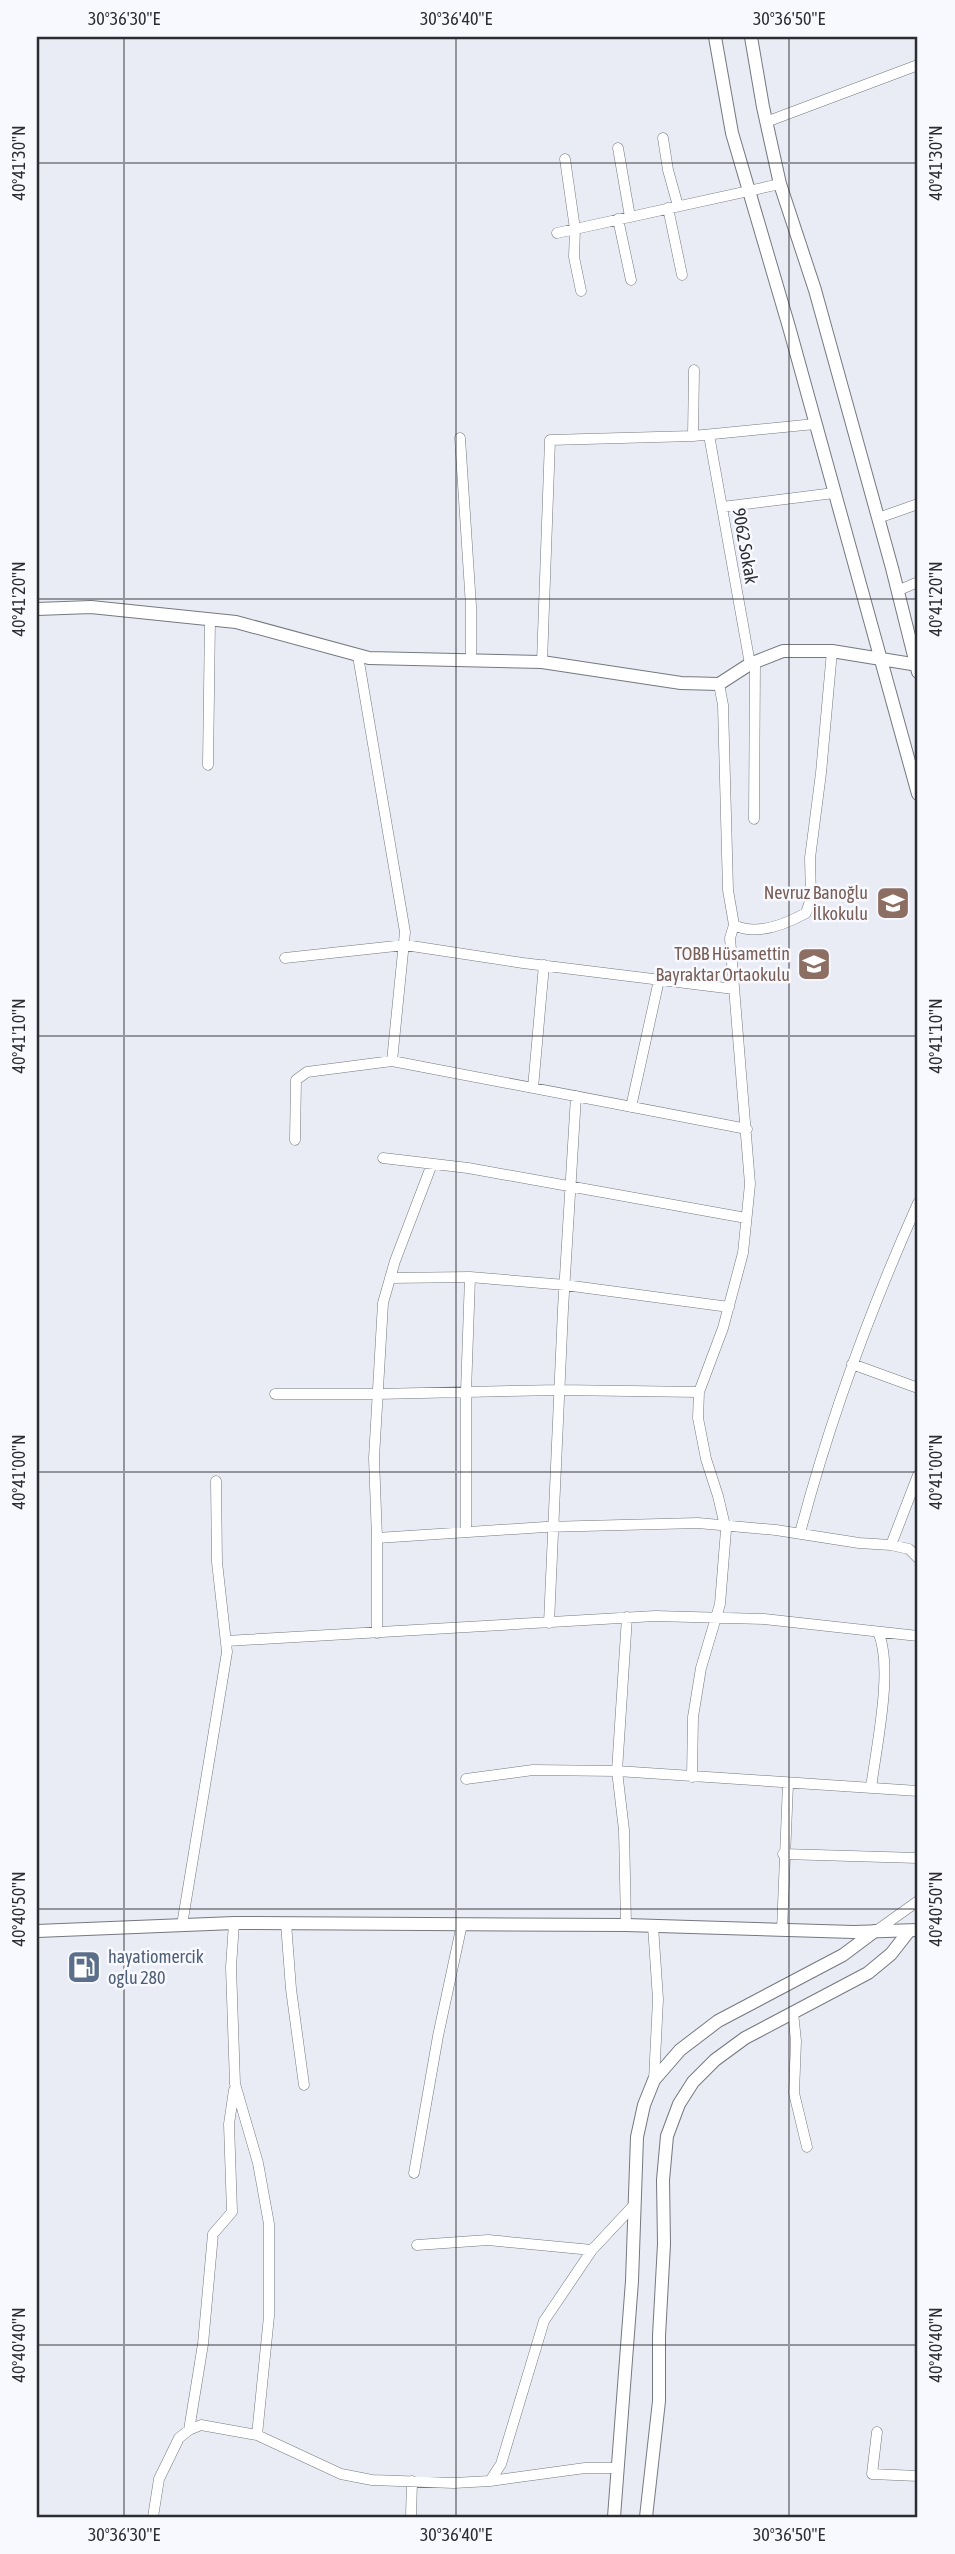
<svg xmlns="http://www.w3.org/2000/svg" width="955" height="2554" viewBox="0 0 955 2554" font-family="'Asap Condensed',sans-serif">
<rect width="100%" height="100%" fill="#e9ecf5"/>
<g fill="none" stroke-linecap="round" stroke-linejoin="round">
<g stroke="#757880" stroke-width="11">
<path id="minor" d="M766,122L918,65
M663,138L668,170L678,206
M618,148L630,217
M565,159L575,229L574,257L581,291
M668,208L682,275
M618,219L631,280
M557,233L780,184
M709,435L750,664
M693,436L694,370
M460,438L471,606V661
M722,507L834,493
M878,518L918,504
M897,591L918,582
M358,656L405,932L392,1061
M542,662L550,440L693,436L815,424
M719,684L723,705L728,890L734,925C756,936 786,924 806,913L811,898L810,858L821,773L832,651
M208,765L210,620
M754,819L755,662
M285,958L405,945L523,963L734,989
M533,1088L544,965
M631,1107L659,980
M295,1140L296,1080L307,1072L392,1061L747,1129
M383,1158L468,1168L746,1218
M390,1278L470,1277L565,1285L729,1307
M852,1364L918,1388
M275,1394H377L559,1390L699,1392
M466,1532V1392L470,1277
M800,1533C830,1419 870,1310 918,1203
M377,1538L545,1527L698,1523L776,1530L859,1543L891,1545L909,1549L918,1558
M891,1545L918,1475
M549,1623L563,1309L576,1096
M377,1633V1538L374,1458L383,1303L395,1261L432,1164
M226,1641L655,1616L764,1619L918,1636
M692,1777L693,1717L701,1668L720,1604L726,1530L718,1496L706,1459L698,1418L699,1392L723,1328L743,1253L750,1184L730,938L734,925
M466,1779L533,1770L617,1771L918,1791
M871,1788C876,1748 894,1667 878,1632
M783,1854L918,1858
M234,1923L231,1967L235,2084L258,2163L269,2224V2316L257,2435
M286,1923L291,1989L304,2085
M182,1925L227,1652L217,1562L216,1481
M626,1925L624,1830L617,1771L627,1617
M653,1926L658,1999L654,2080
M782,1930L788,1784
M876,1931L918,1901
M793,2012L796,2041L794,2093L807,2147
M414,2173L438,2036L462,1924
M417,2245L488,2240L592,2250
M189,2430L203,2344L213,2234L232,2212L229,2124L234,2090
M877,2432L872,2474L918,2476
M490,2481L501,2464L544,2321L592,2250L634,2205
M153,2517L159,2479L179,2438L189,2430L201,2425L257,2435L341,2474L372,2480L454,2483L490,2481L585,2468H618
M411,2517L412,2481"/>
</g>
<g stroke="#757880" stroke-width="14">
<path id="tertiary" d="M715,37L732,133L789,327L918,794
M37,609L91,607L236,622L369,658L542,662L681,683L719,684L750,664L783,651H832L918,665
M614,2517L632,2281L637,2137L644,2105L654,2080L680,2050L718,2021L843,1955L875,1931
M646,2517L659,2401V2336L664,2244L663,2180L667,2136L679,2104L693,2082L715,2060L745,2038L868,1973L891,1954L909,1931"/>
</g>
<g stroke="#757880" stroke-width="14">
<path id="secondary" d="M751,37L763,107L780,184L815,290L892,568L918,672
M37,1931L234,1923L626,1925L854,1932L918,1930"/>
</g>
<use href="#minor" stroke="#fff" stroke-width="10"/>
<use href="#tertiary" stroke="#fff" stroke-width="12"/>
<use href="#secondary" stroke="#fff" stroke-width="12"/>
</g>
<path fill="none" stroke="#2c2d31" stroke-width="2" stroke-opacity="0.45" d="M124,37V2517M456,37V2517M789,37V2517M37,163H918M37,599H918M37,1036H918M37,1472H918M37,1909H918M37,2345H918"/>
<defs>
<g id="school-square" transform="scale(1.75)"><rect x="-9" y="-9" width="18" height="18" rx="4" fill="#8d6e63" stroke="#f8f9ff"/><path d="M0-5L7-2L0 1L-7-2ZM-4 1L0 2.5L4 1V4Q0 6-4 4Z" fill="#fff"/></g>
<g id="fuel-square" transform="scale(1.75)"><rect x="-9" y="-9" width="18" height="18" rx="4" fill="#5c6f8a" stroke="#f8f9ff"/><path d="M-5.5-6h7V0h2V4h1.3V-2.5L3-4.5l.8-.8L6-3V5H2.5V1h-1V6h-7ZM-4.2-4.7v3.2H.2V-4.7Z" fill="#fff"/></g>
</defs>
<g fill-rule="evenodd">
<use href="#school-square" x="893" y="903"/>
<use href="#school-square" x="814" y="964"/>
<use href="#fuel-square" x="84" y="1967"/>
</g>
<g text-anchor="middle" stroke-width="5" stroke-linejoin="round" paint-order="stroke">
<g font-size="18" fill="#2c2d31" stroke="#f8f9ff">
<text transform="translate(745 546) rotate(80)" y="6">9062 Sokak</text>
</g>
<g font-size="18" fill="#785e54" stroke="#f8f9ff" text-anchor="end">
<text x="868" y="899">Nevruz Banoğlu<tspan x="868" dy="21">İlkokulu</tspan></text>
<text x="790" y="960">TOBB Hüsamettin<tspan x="790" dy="21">Bayraktar Ortaokulu</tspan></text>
</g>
<g font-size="18" fill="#4e5e75" stroke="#f8f9ff" text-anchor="start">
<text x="108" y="1963">hayatiomercik<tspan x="108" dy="21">oglu 280</tspan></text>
</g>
</g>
<rect width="955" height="2554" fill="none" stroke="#f8f9ff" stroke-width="77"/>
<rect x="38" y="38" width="878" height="2478" fill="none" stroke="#2c2d31" stroke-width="2.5"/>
<g font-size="18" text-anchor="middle" fill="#2c2d31">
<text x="124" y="25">30°36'30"E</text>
<text x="456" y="25">30°36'40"E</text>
<text x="789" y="25">30°36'50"E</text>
<text transform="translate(19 163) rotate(-90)" y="6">40°41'30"N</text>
<text transform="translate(936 163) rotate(-90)" y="6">40°41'30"N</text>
<text transform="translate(19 599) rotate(-90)" y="6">40°41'20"N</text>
<text transform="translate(936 599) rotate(-90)" y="6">40°41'20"N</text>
<text transform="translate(19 1036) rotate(-90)" y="6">40°41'10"N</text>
<text transform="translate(936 1036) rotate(-90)" y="6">40°41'10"N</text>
<text transform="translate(19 1472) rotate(-90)" y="6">40°41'00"N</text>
<text transform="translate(936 1472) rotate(-90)" y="6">40°41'00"N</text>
<text transform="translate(19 1909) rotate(-90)" y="6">40°40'50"N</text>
<text transform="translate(936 1909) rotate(-90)" y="6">40°40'50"N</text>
<text transform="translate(19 2345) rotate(-90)" y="6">40°40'40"N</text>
<text transform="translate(936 2345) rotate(-90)" y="6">40°40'40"N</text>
<text x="124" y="2541">30°36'30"E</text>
<text x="456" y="2541">30°36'40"E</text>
<text x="789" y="2541">30°36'50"E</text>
</g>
</svg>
